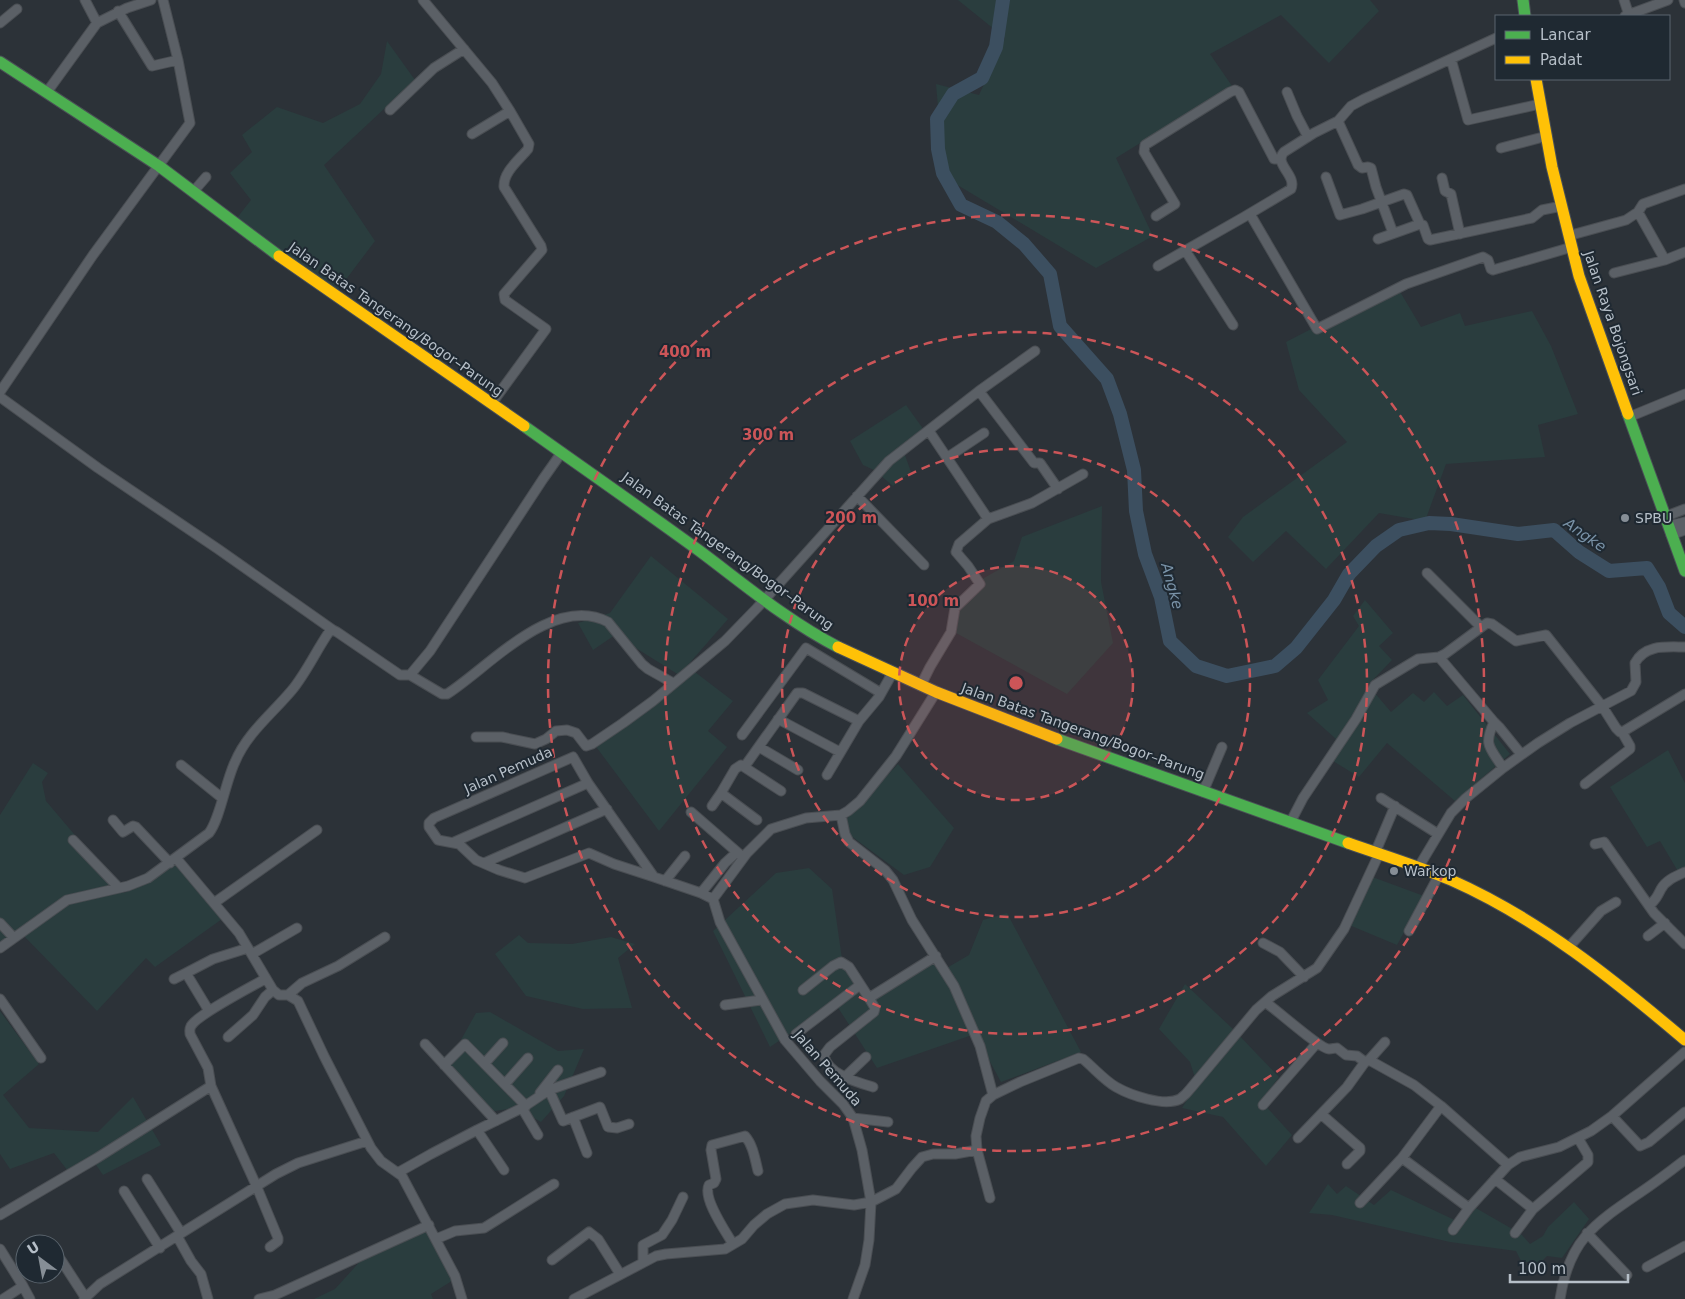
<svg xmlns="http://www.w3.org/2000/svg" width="1685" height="1299" viewBox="0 0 1685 1299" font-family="'DejaVu Sans',sans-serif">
<rect width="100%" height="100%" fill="#2c3238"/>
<path fill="#2a3d3e" d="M958,0H1370L1379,11L1329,63L1281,15L1210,54L1232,86L1116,158L1153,236L1096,268L944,177L936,84L979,95L1005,38Z
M387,41L415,80L324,165L375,241L332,298L233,223L251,200L230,173L252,152L242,135L277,107L323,123L360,104L381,74Z
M1396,285L1421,327L1460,313L1465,326L1532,311L1551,346L1578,414L1538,425L1545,457L1446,464L1425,521L1379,513L1326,569L1286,531L1253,562L1228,537L1243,517L1347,442L1299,390L1286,342Z
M906,405L924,430L902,447L911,472L893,486L874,470L863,465L850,441Z
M1102,506L1101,582L1113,643L1067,694L956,633L962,597L984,578L1014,561L1022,537Z
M651,556L728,619L687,666L733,701L708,731L727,747L659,831L594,744L679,675L615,635L593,650L578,623L610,613Z
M1365,600L1393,633L1379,646L1392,660L1368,685L1391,712L1413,693L1424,702L1434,692L1447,706L1463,695L1510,754L1455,801L1387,743L1359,777L1325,756L1336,739L1307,713L1328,700L1318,680L1359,626L1353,616Z
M1668,750L1685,783V870L1679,873L1660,841L1647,847L1610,787Z
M33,763L48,773L42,782L46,801L124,893L175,864L222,919L155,967L146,958L97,1011L23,935L0,950V815Z
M898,764L954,828L930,867L904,875L839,827Z
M809,868L832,889L843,966L869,996L937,954L945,969L969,955L983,920L1007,913L1081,1052L1001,1082L975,1034L877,1068L835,1003L770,1047L713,931L776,873Z
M1367,875L1424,896L1397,945L1342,922Z
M519,935L528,943L572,944L611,937L635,944L618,958L632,1008L583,1009L526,996L495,954Z
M1185,984L1233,1029L1279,1077L1261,1101L1292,1135L1266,1166L1223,1117L1182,1108L1197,1084L1190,1062L1159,1029Z
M0,1011L39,1064L3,1095L29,1128L98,1132L133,1097L161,1145L103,1175L92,1159L68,1171L54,1153L10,1169L0,1154Z
M490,1012L558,1051L584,1049L564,1096L541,1122L516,1108L488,1112L448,1063L476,1013Z
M1328,1184L1337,1194L1346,1186L1374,1205L1391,1190L1463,1224L1474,1207L1521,1234L1530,1244L1543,1236L1548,1227L1574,1202L1589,1219L1562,1258L1547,1256L1539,1264L1521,1261L1516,1251L1450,1242L1332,1215L1309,1213Z
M426,1222L455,1279L431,1294L433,1299H314L335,1289L374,1246Z"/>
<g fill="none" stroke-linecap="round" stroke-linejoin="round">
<path stroke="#3c4f60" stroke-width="14" d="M1003,0L996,47L982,78L953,94L937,119L938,149L943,173L961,205L997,222L1024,244L1050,274L1060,326L1107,379L1120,414L1134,470L1136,511L1145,554L1161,597L1170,641L1196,666L1227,676L1275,666L1296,648L1334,600L1349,574L1376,546L1399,530L1429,523L1451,524L1518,534L1554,530L1579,552L1609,571L1647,568L1659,587L1669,613L1685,627"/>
<g stroke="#4a4e53" stroke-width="11">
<path id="street" d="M85,0L97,23
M423,0L492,83L510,111L529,144L528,149C519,160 503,172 504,187L541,246L542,250L504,294L505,300L546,329L492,403
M1624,0L1629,15
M1684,0L1685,3
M118,11L152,66L178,60
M1625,16L1668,0
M0,23L17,9
M1451,59L1468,120L1540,104
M47,92L97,23L127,8L151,0
M1287,92L1297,116L1308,137
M390,110L434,68L464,49
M1338,121L1358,165L1362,168L1368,167L1371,168L1376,187L1393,233
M472,134L510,111
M1501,148L1547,136
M1326,177L1340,215L1362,209L1404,194L1407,195L1420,224
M1442,178L1445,191L1451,194L1460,234
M193,192L206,177
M1638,212L1665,260
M1250,214L1317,329L1406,284L1483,257L1488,260L1491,269L1493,270L1572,247
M1156,216L1175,204L1144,152L1145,145L1230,92L1235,90L1239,92L1274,159H1280
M1575,234L1626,220L1638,212L1643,204L1685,189
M1378,239L1420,224L1423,225L1428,239L1430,240L1532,218L1542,210L1562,206
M1185,250L1233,325
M1158,266L1244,217L1291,189C1297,175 1273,164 1284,152L1314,133L1338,121L1351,106L1364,99L1496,38
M1614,273L1665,260L1685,252
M979,391L1034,463H1040L1058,489
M0,392L93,255L190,123L178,60L163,0
M0,397L98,468L218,549L333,630
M1629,417L1685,394
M929,431L988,519
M948,457L984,433
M857,496L924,565
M1672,514L1685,509
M1668,526L1685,522
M1671,535L1685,530
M1427,573L1481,627
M1439,657L1494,722L1500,728L1521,754
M410,675L442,694H447C488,668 553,593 608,622L642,664L648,669L673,683
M921,685L930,667L951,632L955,608L980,584L968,566L956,552L959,544L988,519L1032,503L1083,474
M778,719L840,752
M1494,722C1483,746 1490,747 1503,768
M742,735L806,648L881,693
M476,737H502L535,744L546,739L556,731L567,730L576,733L586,746L592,744L623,723L653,701L725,641L757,608L889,461L979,391L1035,351
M759,747L798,770
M181,765L222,798
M745,766L797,693H803L859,721
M827,775L859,721L879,697L893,672
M1585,784L1630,749V746L1622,732
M1203,792L1222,747
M1381,798L1438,834
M712,806L721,793
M691,812L737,852
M841,815L845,834L849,842L885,870L893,880L912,920L954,986L980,1046L993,1095
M113,820L123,832L133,826L136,827L170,863
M757,820L721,793L735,769L741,765L781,791
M1290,823L1303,798L1356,719L1375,685L1418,659L1439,657L1445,654L1487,623L1492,624L1516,641L1546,635L1602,706L1616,728L1620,732L1624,731L1685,694
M73,840L119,888
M454,842L588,783
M1595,844L1604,842L1654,913L1685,944
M1375,853L1395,806
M176,858L239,933L273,990L279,995H288L298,1001L324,1056L371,1148L381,1161L402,1176L455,1276L462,1299
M484,863L607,809
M1418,868L1451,813L1466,798L1503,768L1538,743L1570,723L1631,691L1636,682L1635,663C1645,644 1667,647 1685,647
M654,877L614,864L589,853L525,878L499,870L476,860L459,844L438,840L429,827V823L434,818L573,757L588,783L654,877L701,893L713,899
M665,881L685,856
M701,893L725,863L737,852L743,857
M214,903L317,830
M1649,906C1656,899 1657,897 1661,889C1666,880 1676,876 1685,872
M0,923L14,938
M1409,931L1439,875
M1648,936L1665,923
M1263,943L1280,952L1304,977
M0,948L67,900L128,886L148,878L209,833C220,819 226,780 235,762C247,733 272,714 292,690C306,673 316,651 329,632L333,630L337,632L400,675H410L430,651L543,479L562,452
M1568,948L1601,911L1616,902
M252,954L297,928
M174,979L186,973
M803,990L833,966L841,962L849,967L869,998L936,956
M288,995L302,983L338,966L385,937
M869,998L875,1008L874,1012L830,1047L824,1055C827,1074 856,1082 873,1087
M0,999L41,1058
M1265,1002C1276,1009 1320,1049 1329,1049C1332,1049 1335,1048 1337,1048L1346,1055L1357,1056L1365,1062
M725,1005L761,1000
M209,1011L186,973L213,959L248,948
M796,1034L860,985
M228,1037L253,1015L265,997L273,990
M425,1044L496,1121
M1369,1060L1414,1085L1441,1106L1508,1165
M485,1063L503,1043
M444,1065L465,1044L526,1106
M845,1077L866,1057
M505,1084L528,1058
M211,1086L256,1185L278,1238V1241L270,1247
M549,1090L563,1121L600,1107L608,1127L617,1128L629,1124
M540,1093L558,1070
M1263,1105L1317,1043
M522,1108L538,1135
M1321,1114L1360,1148V1151L1347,1164
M1612,1116L1640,1146L1649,1142L1685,1112
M573,1117L587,1153
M853,1118L888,1122
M477,1130L522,1108L549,1090L601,1072
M1298,1138L1347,1087L1365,1062L1369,1060L1385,1042
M1402,1158L1469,1208
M399,1172L431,1154L477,1130L504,1170
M147,1179L181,1233
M1495,1179L1533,1209
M124,1191L160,1248
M990,1198L977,1150L976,1136L980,1118L986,1101L993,1095L1020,1082L1079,1058L1083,1059C1094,1068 1104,1080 1116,1087C1130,1095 1164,1107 1180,1099C1184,1096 1188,1092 1191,1088L1256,1010L1272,996L1317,968L1344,929L1379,854
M1360,1203L1402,1158L1441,1106
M0,1215L97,1158L211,1086L208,1068L190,1034C190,1030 189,1030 191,1026C197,1015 251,987 265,979
M1453,1230L1469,1208L1508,1165L1520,1157L1559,1147L1591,1131L1612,1116L1685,1052
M1515,1233L1533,1209L1588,1162V1155L1578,1138
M1587,1233L1627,1275
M177,1236L191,1261L201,1274L208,1299
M436,1239L455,1231L484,1228L554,1184
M733,1244C726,1232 702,1198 709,1185L714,1183L716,1179L711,1150L712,1145L745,1136C753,1145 755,1159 758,1171
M0,1249L23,1286L3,1299
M61,1260L85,1297
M552,1260L589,1232L598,1239L620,1274
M643,1262V1245L662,1235L672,1220L683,1197
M1647,1267L1685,1246
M23,1286L30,1299
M84,1299L100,1284L276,1174L298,1163L367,1141
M259,1299L275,1295L429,1225
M574,1299L656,1256L666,1254L725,1249L742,1239L754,1225L767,1214L785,1204L813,1200L854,1205L871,1202L896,1189L912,1168L922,1157L933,1154H955L977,1150
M853,1299L865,1265L869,1240L871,1202L862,1150L853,1118L843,1104L820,1081L785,1040L720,922L713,899L747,853L771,829L806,818L841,815L848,811L860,801L896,756L936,692
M1560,1299C1569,1240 1594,1224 1641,1192C1656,1182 1670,1171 1685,1160"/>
</g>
<g stroke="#494f55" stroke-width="13">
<path id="fast" d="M1523,0L1525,16
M0,62L159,166L279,256
M1628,414L1685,571
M524,426C583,468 642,509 701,552C745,585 789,622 838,647
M1057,739L1348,843"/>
</g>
<g stroke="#494f55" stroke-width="13">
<path id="slow" d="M1536,79L1552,167L1579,276L1628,414
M279,256L524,426
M838,647L936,692L1057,739
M1348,843C1382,855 1418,866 1451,880C1539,919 1613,979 1685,1040"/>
</g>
<use href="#street" stroke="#5b6066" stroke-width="9"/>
<use href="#fast" stroke="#4caf50" stroke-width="11"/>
<use href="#slow" stroke="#ffc107" stroke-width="11"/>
</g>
<circle cx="1016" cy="683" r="117" fill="#cc5558" fill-opacity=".12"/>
<g fill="none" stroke="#cc5558" stroke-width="2.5" stroke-dasharray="9 6">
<circle cx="1016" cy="683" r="117"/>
<circle cx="1016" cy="683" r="234"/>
<circle cx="1016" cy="683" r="351"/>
<circle cx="1016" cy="683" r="468"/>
</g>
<g fill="#868e96" stroke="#1f2932" stroke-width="2">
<circle cx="1625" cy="518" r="5"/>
<circle cx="1394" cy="871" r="5"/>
</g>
<g text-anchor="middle" stroke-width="4" stroke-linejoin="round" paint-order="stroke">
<g font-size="14" fill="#b6bfc8" stroke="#1f2932">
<text transform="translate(396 319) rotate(35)" y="5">Jalan Batas Tangerang/Bogor–Parung</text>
<text transform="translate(1613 323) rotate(71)" y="5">Jalan Raya Bojongsari</text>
<text transform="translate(728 551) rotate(36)" y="5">Jalan Batas Tangerang/Bogor–Parung</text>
<text transform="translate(1083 731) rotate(20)" y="5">Jalan Batas Tangerang/Bogor–Parung</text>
<text transform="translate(508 770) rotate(-24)" y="5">Jalan Pemuda</text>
<text transform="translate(828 1068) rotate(49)" y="5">Jalan Pemuda</text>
</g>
<g font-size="14" fill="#b6bfc8" stroke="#1f2932" text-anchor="start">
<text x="1635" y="523">SPBU</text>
<text x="1404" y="876">Warkop</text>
</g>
<g font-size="15" font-style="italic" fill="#7a93a8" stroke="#1f2932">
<text transform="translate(1585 535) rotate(35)" y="5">Angke</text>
<text transform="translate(1172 586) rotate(75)" y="5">Angke</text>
</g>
</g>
<circle cx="1016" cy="683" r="8" fill="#cc5558" stroke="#1f2932" stroke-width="2.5"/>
<g font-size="15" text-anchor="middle" font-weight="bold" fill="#cc5558" stroke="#1f2932" stroke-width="4" stroke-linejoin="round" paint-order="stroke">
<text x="685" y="357">400 m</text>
<text x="768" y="440">300 m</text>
<text x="851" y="523">200 m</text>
<text x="933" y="606">100 m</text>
</g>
<rect x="1495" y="15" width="175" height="65" fill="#1f2932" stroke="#5b656e"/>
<rect x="1505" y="31" width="25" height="8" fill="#4caf50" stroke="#5b656e"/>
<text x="1540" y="40" font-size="15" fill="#b6bfc8">Lancar</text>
<rect x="1505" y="56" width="25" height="8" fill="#ffc107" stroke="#5b656e"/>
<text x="1540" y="65" font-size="15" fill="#b6bfc8">Padat</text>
<g transform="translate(40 1259) rotate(328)"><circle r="24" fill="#1f2932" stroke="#5b656e"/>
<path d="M0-4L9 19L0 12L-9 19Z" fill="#868e96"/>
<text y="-8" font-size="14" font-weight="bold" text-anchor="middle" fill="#b6bfc8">U</text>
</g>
<path d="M1510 1274v8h118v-8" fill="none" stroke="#b6bfc8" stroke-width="2.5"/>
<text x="1518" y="1274" font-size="15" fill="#b6bfc8" stroke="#1f2932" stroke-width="4" paint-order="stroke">100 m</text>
</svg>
